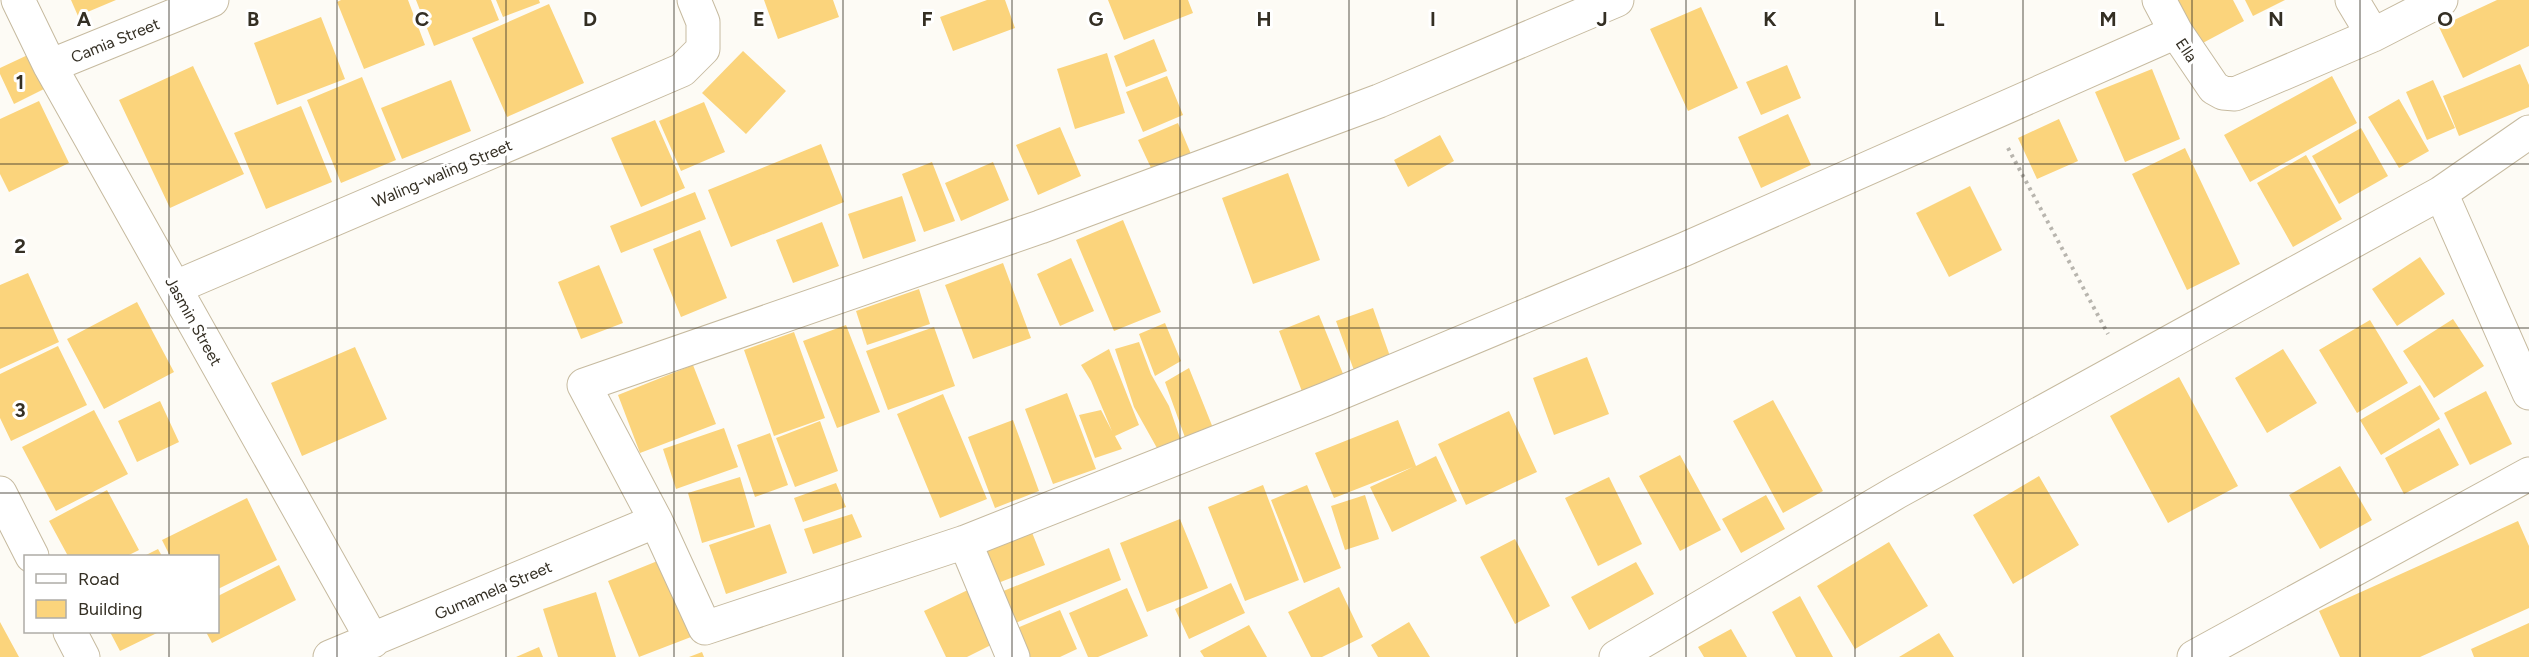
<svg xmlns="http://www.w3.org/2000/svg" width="2529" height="657" viewBox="0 0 2529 657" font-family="Figtree,sans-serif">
<rect width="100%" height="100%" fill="#fdfbf5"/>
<path fill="#fbd47c" d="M71,0H116L78,16Z
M341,0H408L425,45L364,69L337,2Z
M416,0H491L499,20L434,46Z
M496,0H539L540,3L503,17Z
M764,0H833L839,17L778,39Z
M987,0H1005L1015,28L953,51L940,17Z
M1108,0H1188L1193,13L1124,40Z
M2175,0H2233L2244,21L2199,45Z
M2245,0H2285L2253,16Z
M2497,0H2529V46L2463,78L2439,27Z
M549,4L584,83L507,117L472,38Z
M1701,7L1738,88L1688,111L1650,29Z
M321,17L345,79L277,105L254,43Z
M1154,39L1167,71L1126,87L1114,56Z
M743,51L786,91L746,134L702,93Z
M32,53L48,87L14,104L0,74V68Z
M1107,53L1125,113L1075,129L1057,69Z
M2520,64L2529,85V107L2459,136L2443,96Z
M1787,65L1801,98L1761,115L1746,82Z
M193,66L244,174L170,208L119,100Z
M2152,69L2180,139L2125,162L2095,92Z
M1167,76L1183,115L1143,132L1126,92Z
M2332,76L2357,123L2250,182L2224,135Z
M362,77L396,160L341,183L307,100Z
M451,80L471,131L402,159L381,108Z
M2433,80L2455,128L2427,140L2406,92Z
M2399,99L2429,151L2399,168L2368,117Z
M39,101L69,163L9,192L0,174V119Z
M704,102L725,152L681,171L659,121Z
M301,106L332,182L266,209L234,133Z
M1788,114L1811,165L1761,188L1738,137Z
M2059,119L2078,161L2037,179L2018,138Z
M655,120L685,188L641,207L611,138Z
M1178,123L1191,154L1152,170L1138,140Z
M1060,127L1081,176L1038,195L1016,145Z
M2361,128L2388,176L2339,204L2312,156Z
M1440,135L1454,161L1408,187L1394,160Z
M821,144L844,202L731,247L708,190Z
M2185,148L2240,264L2187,290L2132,174Z
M2306,155L2342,219L2293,247L2257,183Z
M932,162L955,221L924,232L902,174Z
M993,162L1009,200L961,221L945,183Z
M1288,173L1320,260L1253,284L1222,198Z
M1970,186L2002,250L1949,277L1916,213Z
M695,192L706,219L621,253L610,226Z
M902,196L916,241L863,259L848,214Z
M1123,220L1161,312L1114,331L1076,240Z
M822,222L839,266L793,283L776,240Z
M700,230L727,298L681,317L653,249Z
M2420,257L2445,294L2397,326L2372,289Z
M1071,258L1094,311L1060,326L1037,274Z
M1003,263L1031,338L973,359L945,285Z
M599,265L623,323L581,339L558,282Z
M28,273L59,342L0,369V285Z
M919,289L930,324L867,345L856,311Z
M137,302L174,372L104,409L67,339Z
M1373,308L1392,362L1356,376L1336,321Z
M1319,315L1348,386L1306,402L1279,331Z
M2453,319L2484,366L2434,398L2403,351Z
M2370,320L2408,383L2357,413L2319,350Z
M1165,323L1181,361L1155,376L1139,334Z
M846,325L880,412L837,428L803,341Z
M934,327L955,386L888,410L866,351Z
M794,332L825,418L774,436L744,350Z
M1139,342L1151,374L1169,406L1182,444L1162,457L1134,407L1115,349Z
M58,346L87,405L11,441L0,418V374Z
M355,347L387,419L302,456L271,383Z
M1109,349L1139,425L1115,436L1122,449L1095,458L1079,415L1101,410L1112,431L1091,381L1081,365Z
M2283,349L2317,403L2267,433L2235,378Z
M1587,357L1609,414L1554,435L1533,378Z
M693,365L716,424L640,453L618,395Z
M1189,368L1215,433L1187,443L1165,382Z
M2179,377L2238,486L2168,523L2110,416Z
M2420,385L2440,419L2381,455L2360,420Z
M2486,391L2512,444L2470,465L2444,413Z
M1067,393L1096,469L1053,484L1025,409Z
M943,394L987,499L940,518L897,414Z
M1773,400L1823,491L1783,513L1733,421Z
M160,401L179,442L137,462L118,421Z
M94,410L128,474L56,511L22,447Z
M1509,411L1537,472L1466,505L1438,444Z
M1013,420L1039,491L995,508L968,437Z
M1398,420L1416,466L1436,456L1457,501L1392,532L1370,487L1413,467L1334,498L1315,453Z
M820,421L838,471L795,487L776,438Z
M724,428L738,467L676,489L663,449Z
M2439,428L2459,465L2404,494L2385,458Z
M770,433L788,485L755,497L737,445Z
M1680,455L1721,530L1680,551L1639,476Z
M2340,466L2372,520L2320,549L2289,495Z
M2039,476L2079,545L2013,584L1973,515Z
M740,477L755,527L702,543L688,493Z
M1609,477L1642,544L1598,566L1565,498Z
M836,483L846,507L803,522L794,498Z
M1263,485L1299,580L1245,601L1208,507Z
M1307,485L1341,568L1304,583L1271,500Z
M107,490L139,550L127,556H68L49,521Z
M1365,495L1379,539L1345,550L1331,506Z
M1766,495L1785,529L1741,553L1722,519Z
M247,498L277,560L218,589V556H170L162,540Z
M852,514L862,537L813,554L804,529Z
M1180,519L1208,588L1147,612L1120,543Z
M2518,521L2529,546V608L2420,657H2340L2319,611Z
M770,524L787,573L726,594L709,545Z
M1031,530L1045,565L998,583L985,547Z
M1515,539L1550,606L1515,624L1480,557Z
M1889,542L1928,606L1855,649L1817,586Z
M1109,548L1121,580L1013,624L1001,592Z
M158,549L162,556H144Z
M660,560L691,637L639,657L608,581Z
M1636,562L1654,594L1589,630L1571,597Z
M279,565L296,600L212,643L206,632H218V596Z
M1231,583L1245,613L1189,639L1175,609Z
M1339,587L1363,637L1322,657H1311L1288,612Z
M972,588L997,642L967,657H946L924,611Z
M1127,588L1148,636L1098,657H1088L1069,613Z
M596,592L616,657H558L543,609Z
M1800,596L1833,657H1796L1772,612Z
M1060,610L1077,649L1060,657H1028L1017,628Z
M0,622L19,657H0Z
M1409,622L1430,657H1378L1371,645Z
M2529,623V657H2474L2471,649Z
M1249,625L1267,657H1204L1200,651Z
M1731,629L1747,657H1704L1698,647Z
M110,632H159L120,651Z
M1939,633L1954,657H1899Z
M539,647L543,657H516Z
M702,652L704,657H689Z"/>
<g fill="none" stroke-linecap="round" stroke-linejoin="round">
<g stroke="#c6ba9f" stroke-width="35">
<path id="street" d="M18,0L50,66L373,641
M1617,0L1379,101L1040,227L584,385L656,521L705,628L965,542L1326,399L1685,249L2176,32
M2159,0L2176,32L2214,88L2223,93L2235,94L2373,35L2441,0
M2352,0L2373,35
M50,66L212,0
M2441,193L2529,393
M176,287L682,70L703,49V22L694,0
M0,493L32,556
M965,542L1013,657
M70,632L83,657
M330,657L656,521
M1616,657L1897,492L2441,193L2529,132
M2194,657L2529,474"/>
</g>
<path stroke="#b8b5ae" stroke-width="4" stroke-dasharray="3 4.5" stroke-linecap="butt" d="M2008,148L2108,334"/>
<use href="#street" stroke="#fff" stroke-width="33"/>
</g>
<path fill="none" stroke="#342f24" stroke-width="1.5" stroke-opacity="0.55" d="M169,0V556M337,0V657M506,0V657M674,0V657M843,0V657M1012,0V657M1180,0V657M1349,0V657M1517,0V657M1686,0V657M1855,0V657M2023,0V657M2192,0V657M2360,0V657M0,164H2529M0,328H2529M0,493H2529M169,632V657"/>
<g text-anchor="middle" stroke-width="6" stroke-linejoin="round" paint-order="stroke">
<g font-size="16" fill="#342f24" stroke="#fff">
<text transform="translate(115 40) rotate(-22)" y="6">Camia Street</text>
<text transform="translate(2187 50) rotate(56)" y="6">Ella</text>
<text transform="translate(442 173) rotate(-23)" y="6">Waling-waling Street</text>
<text transform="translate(194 321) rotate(61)" y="6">Jasmin Street</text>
<text transform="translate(493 590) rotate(-23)" y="6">Gumamela Street</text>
</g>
</g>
<g font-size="20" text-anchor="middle" font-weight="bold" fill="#342f24" stroke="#fff" stroke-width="6" stroke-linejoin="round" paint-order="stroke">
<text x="84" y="26">A</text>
<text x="253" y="26">B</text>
<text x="422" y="26">C</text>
<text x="590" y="26">D</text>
<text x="759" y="26">E</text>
<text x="927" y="26">F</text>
<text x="1096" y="26">G</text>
<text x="1264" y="26">H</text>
<text x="1433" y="26">I</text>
<text x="1602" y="26">J</text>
<text x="1770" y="26">K</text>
<text x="1939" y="26">L</text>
<text x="2108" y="26">M</text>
<text x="2276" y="26">N</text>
<text x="2445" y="26">O</text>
<text x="20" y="89">1</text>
<text x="20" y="253">2</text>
<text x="20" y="417">3</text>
</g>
<rect x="24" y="555" width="195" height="78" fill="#ffffff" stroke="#aeaca7" stroke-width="1.5"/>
<rect x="36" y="574" width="30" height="9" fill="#ffffff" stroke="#aeaca7" stroke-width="1.5"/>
<text x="78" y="585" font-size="18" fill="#342f24">Road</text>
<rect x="36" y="600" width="30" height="18" fill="#fbd47c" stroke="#aeaca7" stroke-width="1.5"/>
<text x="78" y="615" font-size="18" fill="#342f24">Building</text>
</svg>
